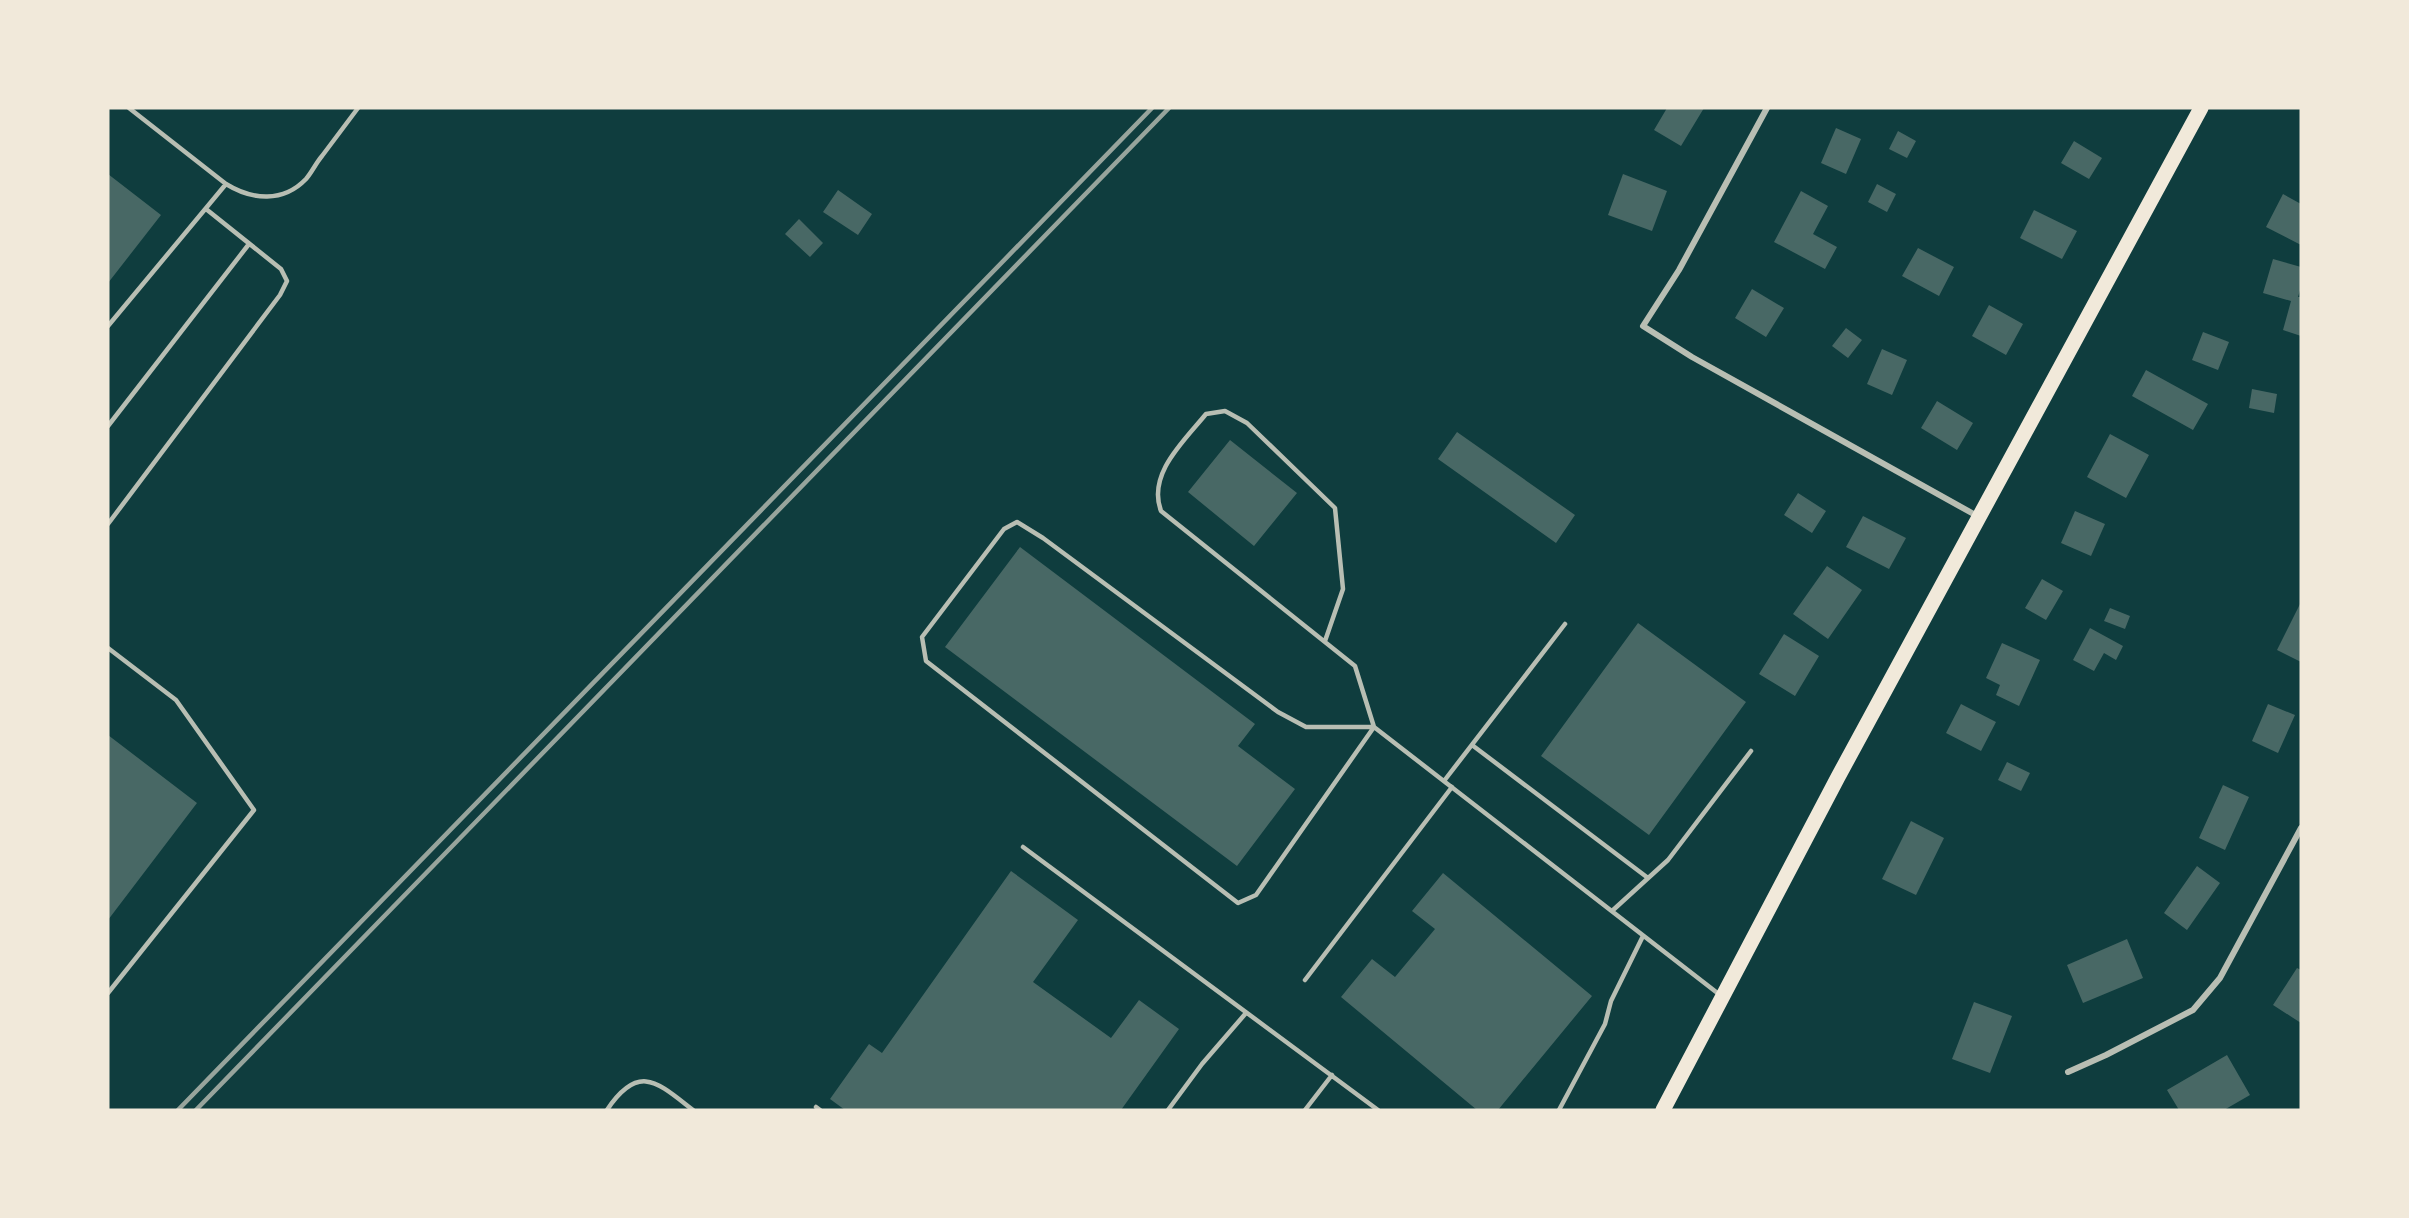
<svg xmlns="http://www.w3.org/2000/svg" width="2409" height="1218" viewBox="0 0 2409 1218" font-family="Jost,sans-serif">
<rect width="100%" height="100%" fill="#0f3d3e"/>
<path fill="#486865" d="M1667,108H1704L1681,146L1654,130Z
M1836,128L1861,139L1846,174L1821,163Z
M1898,131L1916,141L1907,158L1889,149Z
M2074,141L2102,158L2089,179L2061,163Z
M108,174L161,215L108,283Z
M1623,174L1667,191L1652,231L1608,215Z
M1877,184L1896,194L1887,212L1868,202Z
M838,190L872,214L858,235L823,212Z
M1801,191L1828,206L1813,234L1837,247L1825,269L1774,242Z
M2283,194L2301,204V245L2266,227Z
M2034,210L2077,231L2062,259L2020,238Z
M799,219L823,243L810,257L785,234Z
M1918,248L1954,267L1939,296L1902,276Z
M2273,259L2301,267V287L2298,297H2301V336L2283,330L2291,301L2263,293Z
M1752,289L1784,308L1766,337L1735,318Z
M1989,305L2023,324L2006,355L1972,336Z
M1846,328L1862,340L1848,358L1832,346Z
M2203,332L2229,342L2218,370L2192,360Z
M1882,349L1907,360L1892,395L1867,384Z
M2146,370L2208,404L2193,430L2132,396Z
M2252,389L2277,394L2274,413L2249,408Z
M1937,401L1973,423L1957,450L1921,428Z
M1457,432L1575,515L1556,543L1438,459Z
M2110,434L2149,455L2126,498L2087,477Z
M1230,440L1297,493L1254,546L1188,492Z
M1798,493L1826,511L1812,533L1784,515Z
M2075,511L2105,524L2091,556L2061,543Z
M1863,516L1906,538L1889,569L1846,547Z
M1020,547L1255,724L1238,746L1295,789L1237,866L945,647Z
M1827,566L1862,590L1828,639L1793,614Z
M2042,579L2063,591L2046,620L2025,608Z
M2301,602V662L2277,650Z
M2110,608L2130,616L2125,629L2104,621Z
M1638,623L1746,702L1649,835L1541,756Z
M2090,628L2123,646L2116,660L2104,653L2094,671L2073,660Z
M1784,634L1819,656L1795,696L1759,674Z
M2002,643L2040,660L2019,706L1996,695L2000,685L1986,678Z
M1961,704L1996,722L1981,751L1946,733Z
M2268,704L2295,715L2278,753L2252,741Z
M108,735L197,803L108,920Z
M2007,762L2030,773L2021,791L1998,780Z
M2223,785L2249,797L2225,850L2199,838Z
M1911,821L1944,838L1916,895L1882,879Z
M2197,866L2220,883L2187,930L2164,913Z
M1011,871L1078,920L1033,982L1111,1038L1139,1000L1179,1029L1121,1110H845L830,1099L869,1044L882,1053Z
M1443,873L1592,996L1498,1110H1477L1341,997L1372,959L1395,977L1435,929L1412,911Z
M2127,939L2143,978L2083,1003L2067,965Z
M2297,968L2301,970V1023L2273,1005Z
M1974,1002L2012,1016L1990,1073L1952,1059Z
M2227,1055L2250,1095L2224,1110H2179L2167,1090Z"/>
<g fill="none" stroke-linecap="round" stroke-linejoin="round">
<path stroke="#b8beb3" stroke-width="4.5" d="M129,108L226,184C252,200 283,203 306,179C312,172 316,163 322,156C334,140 346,124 358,108
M108,326L226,184
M108,426L249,244
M1017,522L1043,538L1278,712L1306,727H1374L1256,895L1238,903L926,661L922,637L1004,529Z
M108,524L280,295L287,281L281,269L206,209
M1325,641L1343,589L1335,508L1247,423L1225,411L1206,414C1184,441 1147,474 1161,511L1355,666L1374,727
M108,648L176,700L254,810L108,993
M1374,727L1720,995
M1472,745L1648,878
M1444,781L1565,624
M1023,847L1378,1110
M1612,911L1668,860L1751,751
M1305,980L1452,787
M816,1107L820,1110
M607,1110C639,1062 658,1083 693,1110
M1168,1110L1202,1064L1246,1013
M1305,1110L1332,1075
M1559,1110L1605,1024L1611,1001L1643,936"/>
<path stroke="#b8beb3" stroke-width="6" d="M1767,108L1679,270L1643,326L1692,357L1979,517
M2068,1072L2106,1055L2193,1010L2220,978L2301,828"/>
<path stroke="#f1e9da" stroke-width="15" d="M1663,1110L1838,777L2201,108"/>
<path stroke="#97a49c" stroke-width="4.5" d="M178,1110L1152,108
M196,1110L1169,108"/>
</g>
<rect width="2409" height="1218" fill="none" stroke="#f1e9da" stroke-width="219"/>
</svg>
